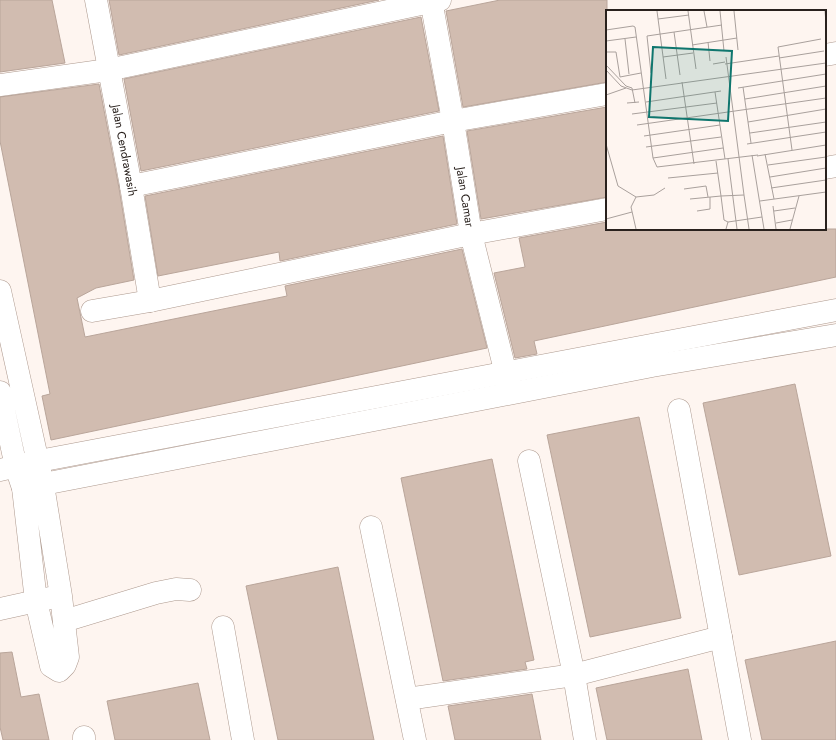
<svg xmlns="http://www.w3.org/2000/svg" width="836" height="740" viewBox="0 0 836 740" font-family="Jost,sans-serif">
<rect width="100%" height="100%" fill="#fef5f0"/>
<path fill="#d1bcb0" stroke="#b9a59a" d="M0,0H52L65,63L0,72Z
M109,0H379L119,55Z
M500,0H607V82L463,107L446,11Z
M421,17L439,111L141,171L124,79Z
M99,84L119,188L134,280L96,288L77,298L85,337L287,296L285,286L462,249L487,348L51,440L42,396L50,394L0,141V97Z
M607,107V197L481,219L467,131Z
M443,136L457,224L280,261L279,252L158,276L145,196Z
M607,222V229H836V277L534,341L537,354L515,358L494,273L525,267L519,238Z
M795,384L831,556L739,575L703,403Z
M639,417L681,618L590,637L547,435Z
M492,459L534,660L525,662L527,669L443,681L401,478Z
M338,567L374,740H278L246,586Z
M836,641V740H762L745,660Z
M12,652L21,697L39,694L49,740H3L0,727V653Z
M688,669L702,740H607L596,688Z
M198,683L210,740H115L107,701Z
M532,694L541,740H455L448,706Z"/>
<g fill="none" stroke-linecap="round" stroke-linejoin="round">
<g stroke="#ad998e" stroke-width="23">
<g id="street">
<path id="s1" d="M96,0L131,186L150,301"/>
<path id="s2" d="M431,0L453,121L471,234L509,386"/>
<path d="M825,55L836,53"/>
<path d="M0,85L108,70L440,0"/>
<path d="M825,168L836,166"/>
<path d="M131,186L453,121L607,94"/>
<path d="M0,291L43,485L61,596L68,657L65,665L59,671L51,666L36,601L23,488L16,467L0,392"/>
<path d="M92,311L150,301L471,234L607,209"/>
<path d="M679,410L740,740"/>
<path d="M529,461L574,675L585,740"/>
<path d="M0,470L39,461L836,310"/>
<path d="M23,488L652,366L836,335"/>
<path d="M371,527L415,740"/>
<path d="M0,609L50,598"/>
<path d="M64,621L156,593L176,589L190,590"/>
<path d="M223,627L243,740"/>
<path d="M407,699L574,675L721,637"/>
<path d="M84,737V740"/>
</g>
</g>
<use href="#street" stroke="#fff" stroke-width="22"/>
</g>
<g text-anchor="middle" stroke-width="3.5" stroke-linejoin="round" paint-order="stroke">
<g font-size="12" fill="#29211d" stroke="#fff">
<text dy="4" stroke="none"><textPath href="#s1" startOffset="153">Jalan Cendrawasih</textPath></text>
<text dy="4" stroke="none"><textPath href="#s2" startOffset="200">Jalan Camar</textPath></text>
</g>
</g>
<g transform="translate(606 10)">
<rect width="220" height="220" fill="#fef5f0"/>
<path fill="none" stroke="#a9a09c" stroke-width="1" d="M51,1L60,69M82,1L90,59M98,1L101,17M114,1L118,41M128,1L132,40M219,1L220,13M52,9L83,5M0,20L27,16L29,17L47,148L51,157L152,145M68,22L74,65M19,29L23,64M0,31L30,27M102,32L104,51M86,35L131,28M0,42H10L14,67L35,63M57,47L87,43M173,48L218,41M107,54L119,52M119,54L173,46M0,55L20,76L26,78M0,60L15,76L26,80L220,53M45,63L41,26L116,15M76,72L88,154M137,77L145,133M26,78L29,93M132,78L220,64M109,82L119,149M0,85L20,78M139,89L220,76M40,92L115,81M21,93L33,92M26,104L111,93M142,112L220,99M31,115L220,88M144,123L220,112M38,126L114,115M0,134L12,176L30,187L25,197L30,219M141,134L220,122M40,137L115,127M186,140L172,37L215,29M159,144L168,189M146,145L158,219M151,146L220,135M47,148L117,138M122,149L131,219M110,151L115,186L138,185L120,47M162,155L220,147M164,167L220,158M62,168L112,163M165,178L220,170M78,179L100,176L102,187M138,185L143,219M30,187L48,185L59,178M84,189L115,186L118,210L122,212M154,191L220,182M167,196L170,219M91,201L104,199V187M168,201L189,198M0,209L26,202M170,213L186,210M120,219L122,212L156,207M184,219L193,186"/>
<path fill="#0f766e" fill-opacity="0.15" stroke="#0f766e" stroke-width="2" d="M47,37L126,41L122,111L43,107Z"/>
<rect width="220" height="220" fill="none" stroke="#29211d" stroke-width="2"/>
</g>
</svg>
